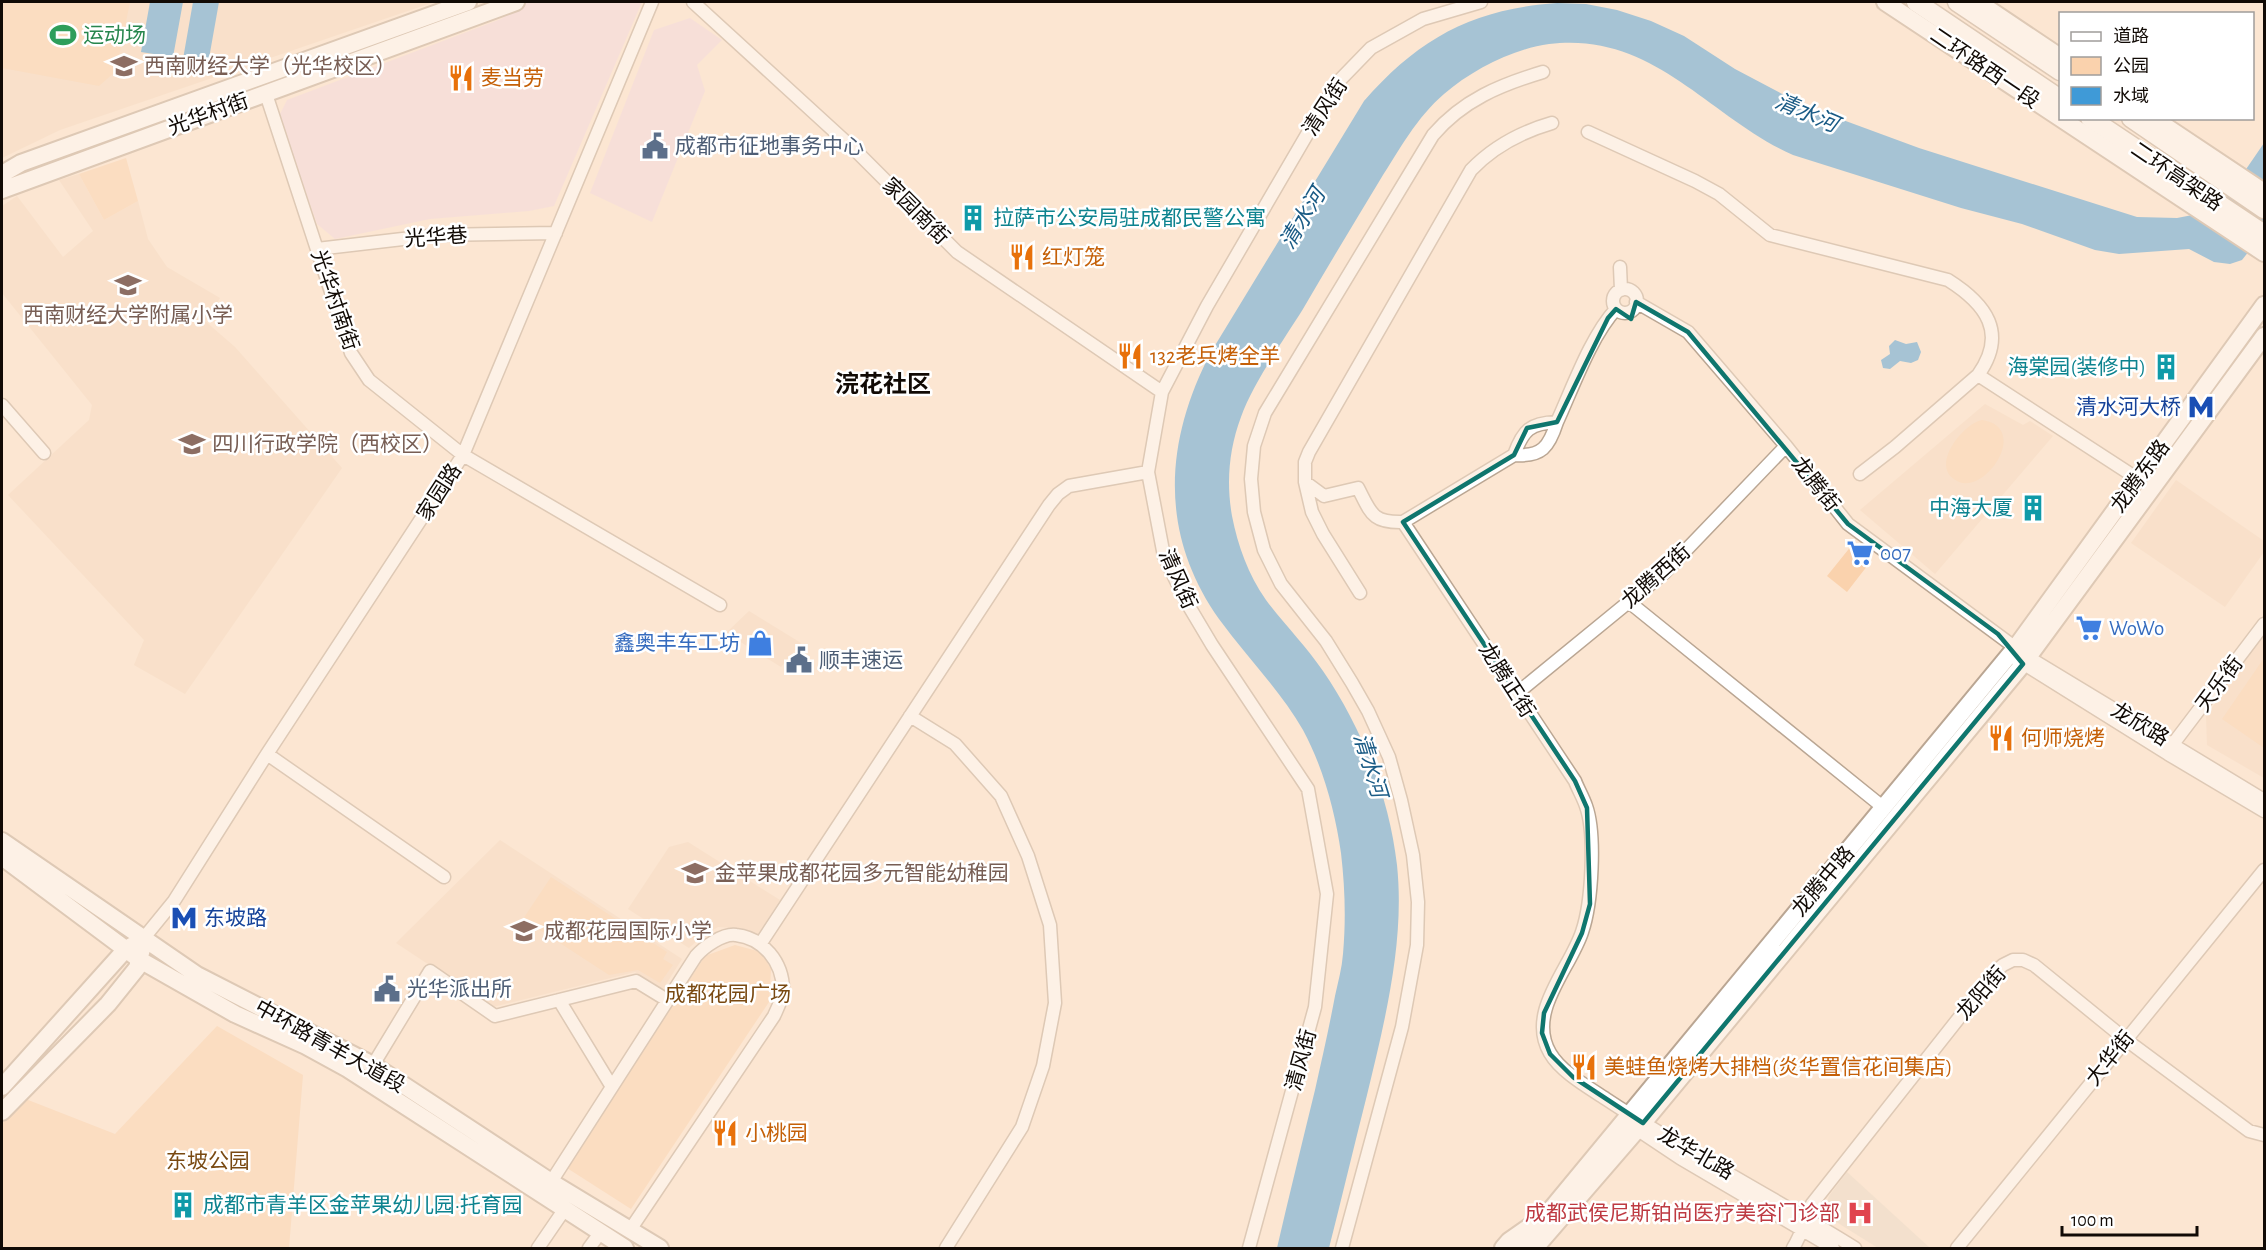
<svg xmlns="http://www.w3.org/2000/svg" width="2266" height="1250" viewBox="0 0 2266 1250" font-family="'Alegreya Sans','Noto Sans SC',sans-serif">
<rect width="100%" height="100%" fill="#fce6d2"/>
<path fill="#f2d8e1" d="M527,2H642L554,206L529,211L430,219L335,239L317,224L279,116L287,100L501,19Z
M690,18L722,40L697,65L705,91L652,222L590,193L654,30Z"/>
<path fill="#f5dac1" d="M2,2H434L60,130L2,158Z
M79,174L104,220L138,201L148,239L167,267L220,298L205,321L235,347L342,468L185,694L134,665L144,640L8,495L89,420L92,405L2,293V206L17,196L63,257L93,231L59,180Z
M1985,404L2023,425L2030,421L2053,436L1935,574L1860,510Z
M2176,480L2264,541V552L2225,607L2131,543Z
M749,611L801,643L781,667L726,633Z
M2264,634V778L2207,745L2206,716Z
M500,840L682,959L663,989L635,972L493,1007L396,943Z
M688,842L780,900L757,936L733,928L718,927L701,937L689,948L628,909L669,847Z"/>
<path fill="#e8dac7" d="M1847,1172L1930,1248H1878L1830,1218L1825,1209L1829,1196Z"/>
<path fill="#fad2ad" d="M2,2H130L116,71L99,86L2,68Z
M126,158L138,201L104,220L79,174Z
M1982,420C2030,427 1987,493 1959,482C1927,469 1962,424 1982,420Z
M1852,545L1871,561L1847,592L1827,576Z
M2264,658V748L2222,719Z
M551,877L667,952L663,959L673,965L660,983L638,970L609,975L523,919Z
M735,945L761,952L771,969L769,1002L631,1209L567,1168L705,956Z
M217,1026L303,1075L289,1248H2V1124L23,1098L115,1134Z"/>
<path fill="#3f9ad7" d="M150,2H183L173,57L141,52Z
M193,2H219L208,64L183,59Z
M1557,3L1586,4L1617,10L1651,21L1684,36L1735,69L1805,106L1919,148L2137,217L2177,218L2208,212L2227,197L2264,143V232L2242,260L2230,264L2214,262L2189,249L2119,254L2095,250L2022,224L1961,208L1793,155C1708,117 1654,31 1549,44C1513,49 1472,70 1444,94C1417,117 1399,150 1380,180C1354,223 1328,266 1303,309C1283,341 1253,383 1241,417C1229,449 1226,482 1232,516C1238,546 1248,574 1266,600C1284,624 1306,646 1323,671C1362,728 1389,796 1397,865C1405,942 1385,1020 1367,1095C1354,1146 1342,1197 1329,1248H1277C1289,1196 1302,1143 1315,1090C1322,1059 1329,1028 1335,996C1338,982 1342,968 1343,954C1346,920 1345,887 1341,853C1335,811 1323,767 1303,730C1280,690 1246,656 1219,619C1159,534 1164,442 1211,352L1364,101C1419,38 1473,9 1557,3Z
M1895,340L1906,344L1917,342L1921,352L1918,360L1911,363L1900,361L1890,369L1883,368L1881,360L1890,354L1889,346Z"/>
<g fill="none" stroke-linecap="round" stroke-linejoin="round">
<g stroke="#baa693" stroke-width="15">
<path id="minor" d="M693,2L858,153L957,252L1162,392
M266,94L351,353L369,380L463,455L720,605
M1588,132L1695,181L1719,194L1770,235L1948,280C1986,304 2008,333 1978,375L2138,479
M317,249L437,235L556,233
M1620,267L1621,290
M1613 301a12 12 0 1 1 24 0a12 12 0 1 1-24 0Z
M1636,302L1688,332L1786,446L1848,524L2028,657L2264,800
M1616,309C1591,336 1573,387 1557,422C1530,423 1523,430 1514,455L1403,522L1575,781C1578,789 1583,797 1586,806C1596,834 1592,903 1582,932C1570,969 1526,1012 1550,1053C1561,1072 1588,1087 1606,1099C1686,1152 1773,1197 1855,1248
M2,405L44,453
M1514,455C1542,457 1549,447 1557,422
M1860,474L1895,447L1978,375
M1305,482L1312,512L1323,534L1360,593
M1403,522C1372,523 1371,513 1358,488L1324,496L1305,482V462L1309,452L1471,170C1493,147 1521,132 1552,123
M1629,602L1884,808
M2016,659L2168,754L2264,811
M1516,694L1664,573L1786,446
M910,716L955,744L1001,796L1028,856L1050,925L1055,1003L1043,1066L1022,1127L946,1248
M2173,744L2264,624
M267,754L444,877
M143,939L174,901L267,754L463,455L652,2
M761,943L1049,505L1058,494L1069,486L1148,472
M559,1000L612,1087
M373,1065L430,971L495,1016L636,981L667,1000
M1632,1126L1680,1158L1833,1248
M551,1182L696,956C704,947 723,933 736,935C763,938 783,962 783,990C783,998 777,1009 774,1016L630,1230
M538,1248L564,1210
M589,1248L600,1233
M1249,1248L1315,1007L1327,894L1308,789L1212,645L1187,603L1164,556L1148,472L1162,392L1207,306L1337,83L1371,48L1423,19L1481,2
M1342,1248L1402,1027L1417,945L1418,902L1413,855L1401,800L1389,757L1368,711L1352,683L1326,641L1281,584L1264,550L1254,512L1251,479L1254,446L1265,413L1433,135C1463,100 1500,85 1543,72
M1793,1248C1802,1234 1805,1219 1812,1204L1996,971L2003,965L2013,960H2023L2034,965L2125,1039L2249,1131L2264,1135
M1957,1248L2264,870"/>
</g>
<g stroke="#baa693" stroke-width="20">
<path id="major" d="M1885,2L2264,253
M1978,2L2060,57
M2153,118L2264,192
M2,174L21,163L468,2
M2,190L516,2
M2,841L197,975L373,1065L551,1182L660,1248
M2,857L140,960L235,1014L306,1046L348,1069L625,1248
M2,1087L126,949L135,944
M2,1112L108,1004L137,968L142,949
M1503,1248L1509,1241L1529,1227
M1519,1248L2016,647L2264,305
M1535,1248L1643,1123L2023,664L2264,336"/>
</g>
<g stroke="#baa693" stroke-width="21">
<path id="highway" d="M1916,2L2060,99
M1957,2L2060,71
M2090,118L2264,234
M2131,118L2264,209"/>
</g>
<use href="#minor" stroke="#fff" stroke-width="12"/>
<use href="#major" stroke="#fff" stroke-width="16"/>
<use href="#highway" stroke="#fff" stroke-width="18"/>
</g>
<path d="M0 0H2266V1250H0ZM1636,302L1688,332L1848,524L1998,634L2023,664L1643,1123L1573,1077L1550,1054L1542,1033L1544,1013L1582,933L1590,904L1587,808L1575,781L1403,522L1514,455L1527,428L1557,422L1608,318L1616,309L1631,319Z" fill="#fce6d2" fill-opacity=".55" fill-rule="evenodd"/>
<path fill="none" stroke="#0f766e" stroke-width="4.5" stroke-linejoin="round" d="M1636,302L1688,332L1848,524L1998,634L2023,664L1643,1123L1573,1077L1550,1054L1542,1033L1544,1013L1582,933L1590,904L1587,808L1575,781L1403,522L1514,455L1527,428L1557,422L1608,318L1616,309L1631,319Z"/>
<defs>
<g id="stadium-bare" transform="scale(2.07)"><path d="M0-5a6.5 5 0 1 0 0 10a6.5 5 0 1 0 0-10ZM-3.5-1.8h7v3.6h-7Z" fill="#2e9e5b" stroke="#fff" stroke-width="2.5" paint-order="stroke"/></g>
<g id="university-bare" transform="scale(2.07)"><path d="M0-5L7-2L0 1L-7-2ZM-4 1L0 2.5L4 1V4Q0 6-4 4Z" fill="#8d6e63" stroke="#fff" stroke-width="2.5" paint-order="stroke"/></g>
<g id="restaurant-bare" transform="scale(2.07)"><path d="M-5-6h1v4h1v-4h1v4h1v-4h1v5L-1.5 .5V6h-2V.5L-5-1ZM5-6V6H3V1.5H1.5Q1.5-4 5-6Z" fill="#e8710a" stroke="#fff" stroke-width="2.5" paint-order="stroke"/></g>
<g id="civic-bare" transform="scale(2.07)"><path d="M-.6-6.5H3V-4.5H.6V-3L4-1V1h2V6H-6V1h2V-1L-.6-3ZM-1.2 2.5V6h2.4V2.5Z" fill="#5c6f8a" stroke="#fff" stroke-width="2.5" paint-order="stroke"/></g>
<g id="building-bare" transform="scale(2.07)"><path d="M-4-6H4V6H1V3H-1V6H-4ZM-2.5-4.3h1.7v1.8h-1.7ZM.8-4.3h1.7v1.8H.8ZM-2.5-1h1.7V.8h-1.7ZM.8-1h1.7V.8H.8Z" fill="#0f9aa8" stroke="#fff" stroke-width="2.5" paint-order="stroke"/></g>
<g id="school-bare" transform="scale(2.07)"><path d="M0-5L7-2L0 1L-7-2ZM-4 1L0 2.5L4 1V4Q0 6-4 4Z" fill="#8d6e63" stroke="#fff" stroke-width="2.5" paint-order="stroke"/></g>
<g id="metro-bare" transform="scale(2.07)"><path d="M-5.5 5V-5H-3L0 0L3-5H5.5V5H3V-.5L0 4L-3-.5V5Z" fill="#1a4fb4" stroke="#fff" stroke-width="2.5" paint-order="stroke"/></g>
<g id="supermarket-bare" transform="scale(2.07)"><path d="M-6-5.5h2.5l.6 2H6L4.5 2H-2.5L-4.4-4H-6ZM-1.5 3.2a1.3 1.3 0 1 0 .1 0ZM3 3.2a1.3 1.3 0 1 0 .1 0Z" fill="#3f7fe0" stroke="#fff" stroke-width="2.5" paint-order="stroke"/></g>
<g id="shop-bare" transform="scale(2.07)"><path d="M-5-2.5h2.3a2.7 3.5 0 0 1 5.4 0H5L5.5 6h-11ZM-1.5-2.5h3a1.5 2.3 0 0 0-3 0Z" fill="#3f7fe0" stroke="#fff" stroke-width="2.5" paint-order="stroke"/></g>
<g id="hospital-bare" transform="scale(2.07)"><path d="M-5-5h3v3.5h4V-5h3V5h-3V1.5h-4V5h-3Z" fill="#e0444e" stroke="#fff" stroke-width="2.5" paint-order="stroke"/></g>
</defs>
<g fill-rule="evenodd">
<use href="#stadium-bare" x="63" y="35"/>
<use href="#university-bare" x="124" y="66"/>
<use href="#restaurant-bare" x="461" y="78"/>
<use href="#civic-bare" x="655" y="146"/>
<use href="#building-bare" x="973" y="218"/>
<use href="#restaurant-bare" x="1022" y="257"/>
<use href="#school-bare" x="128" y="285"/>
<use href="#restaurant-bare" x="1130" y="356"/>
<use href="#building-bare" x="2166" y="367"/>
<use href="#metro-bare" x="2201" y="407"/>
<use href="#university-bare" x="192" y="444"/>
<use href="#building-bare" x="2033" y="508"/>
<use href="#supermarket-bare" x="1860" y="553"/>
<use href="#supermarket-bare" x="2089" y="628"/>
<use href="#shop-bare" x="760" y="643"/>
<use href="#civic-bare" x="799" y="660"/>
<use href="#restaurant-bare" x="2001" y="738"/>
<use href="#school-bare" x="695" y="873"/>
<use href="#metro-bare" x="184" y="918"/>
<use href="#school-bare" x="524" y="931"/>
<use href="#civic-bare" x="387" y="989"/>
<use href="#restaurant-bare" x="1584" y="1067"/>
<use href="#restaurant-bare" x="725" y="1133"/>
<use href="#building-bare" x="183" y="1205"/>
<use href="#hospital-bare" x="1860" y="1213"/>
</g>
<g text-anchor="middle" stroke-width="5" stroke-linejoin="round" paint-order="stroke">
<g font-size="21" fill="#27864d" stroke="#fff" text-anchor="start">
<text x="83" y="42">运动场</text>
</g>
<g font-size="21" fill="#785e54" stroke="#fff" text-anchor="start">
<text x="144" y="73">西南财经大学（光华校区）</text>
<text x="128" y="322" text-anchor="middle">西南财经大学附属小学</text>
<text x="212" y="451">四川行政学院（西校区）</text>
<text x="715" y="880">金苹果成都花园多元智能幼稚园</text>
<text x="544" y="938">成都花园国际小学</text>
</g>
<g font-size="21" fill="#110a05" stroke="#fff">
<text transform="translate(1985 68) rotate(34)" y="7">二环路西一段</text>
<text transform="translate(1325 107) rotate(-57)" y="7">清风街</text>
<text transform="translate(208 114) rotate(-20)" y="7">光华村街</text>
<text transform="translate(2177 176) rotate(34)" y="7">二环高架路</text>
<text transform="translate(916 211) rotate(45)" y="7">家园南街</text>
<text transform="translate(436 237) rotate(-4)" y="7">光华巷</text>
<text transform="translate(335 300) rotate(71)" y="7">光华村南街</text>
<text transform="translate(2140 476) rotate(-54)" y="7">龙腾东路</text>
<text transform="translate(1816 484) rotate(52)" y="7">龙腾街</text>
<text transform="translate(439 492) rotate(-57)" y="7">家园路</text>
<text transform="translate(1656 576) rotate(-42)" y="7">龙腾西街</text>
<text transform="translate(1178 579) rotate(66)" y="7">清风街</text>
<text transform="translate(1507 680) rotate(57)" y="7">龙腾正街</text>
<text transform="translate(2219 684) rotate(-53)" y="7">天乐街</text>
<text transform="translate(2140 724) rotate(31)" y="7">龙欣路</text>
<text transform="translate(1823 881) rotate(-50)" y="7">龙腾中路</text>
<text transform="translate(1981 993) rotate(-49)" y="7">龙阳街</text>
<text transform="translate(330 1046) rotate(29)" y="7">中环路青羊大道段</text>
<text transform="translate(2110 1058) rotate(-51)" y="7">大华街</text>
<text transform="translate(1301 1060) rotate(-75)" y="7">清风街</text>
<text transform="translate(1696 1153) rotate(30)" y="7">龙华北路</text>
</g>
<g font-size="21" fill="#c56008" stroke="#fff" text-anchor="start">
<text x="481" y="85">麦当劳</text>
<text x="1042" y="264">红灯笼</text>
<text x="1150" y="363">132老兵烤全羊</text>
<text x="2021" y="745">何师烧烤</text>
<text x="1604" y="1074">美蛙鱼烧烤大排档(炎华置信花间集店)</text>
<text x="745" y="1140">小桃园</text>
</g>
<g font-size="21" fill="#4e5e75" stroke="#fff" text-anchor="start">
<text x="675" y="153">成都市征地事务中心</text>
<text x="819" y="667">顺丰速运</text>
<text x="407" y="996">光华派出所</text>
</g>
<g font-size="21" fill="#0d838f" stroke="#fff" text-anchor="start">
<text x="993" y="225">拉萨市公安局驻成都民警公寓</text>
<text x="2146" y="374" text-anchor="end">海棠园(装修中)</text>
<text x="2013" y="515" text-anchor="end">中海大厦</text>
<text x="203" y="1212">成都市青羊区金苹果幼儿园·托育园</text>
</g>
<g font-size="21" fill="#164399" stroke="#fff" text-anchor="end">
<text x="2181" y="414">清水河大桥</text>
<text x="204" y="925" text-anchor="start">东坡路</text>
</g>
<g font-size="21" fill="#366cbe" stroke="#fff" text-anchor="start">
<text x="1880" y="560">007</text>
<text x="2109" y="635">WoWo</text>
<text x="740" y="650" text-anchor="end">鑫奥丰车工坊</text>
</g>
<g font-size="21" fill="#794911" stroke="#fff">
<text x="728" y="1001">成都花园广场</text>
<text x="208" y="1168">东坡公园</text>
</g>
<g font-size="21" fill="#be3a42" stroke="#fff" text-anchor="end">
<text x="1840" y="1220">成都武侯尼斯铂尚医疗美容门诊部</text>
</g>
<g font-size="22" font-style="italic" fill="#1a5b85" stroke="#fff">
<text transform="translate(1807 112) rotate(23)" y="8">清水河</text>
<text transform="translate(1302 218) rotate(-59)" y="8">清水河</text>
<text transform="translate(1371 765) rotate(73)" y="8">清水河</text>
</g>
<g font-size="24" font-weight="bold" fill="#110a05" stroke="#fff">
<text x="883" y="392">浣花社区</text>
</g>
</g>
<rect width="2266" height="1250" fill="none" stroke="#110a05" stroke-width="6"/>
<rect x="2059" y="12" width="195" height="108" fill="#ffffff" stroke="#a09d9b" stroke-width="1.5"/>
<rect x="2071" y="32" width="30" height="9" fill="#ffffff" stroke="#a09d9b" stroke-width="1.5"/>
<text x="2113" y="42" font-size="18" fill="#110a05">道路</text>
<rect x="2071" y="57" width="30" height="18" fill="#fad2ad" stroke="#a09d9b" stroke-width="1.5"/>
<text x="2113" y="72" font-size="18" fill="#110a05">公园</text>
<rect x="2071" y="87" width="30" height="18" fill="#3f9ad7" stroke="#a09d9b" stroke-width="1.5"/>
<text x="2113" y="102" font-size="18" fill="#110a05">水域</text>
<path d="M2062 1226v9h135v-9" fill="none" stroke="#110a05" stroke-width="3"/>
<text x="2071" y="1226" font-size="18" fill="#110a05" stroke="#ffffff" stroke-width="4.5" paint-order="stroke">100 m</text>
</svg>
